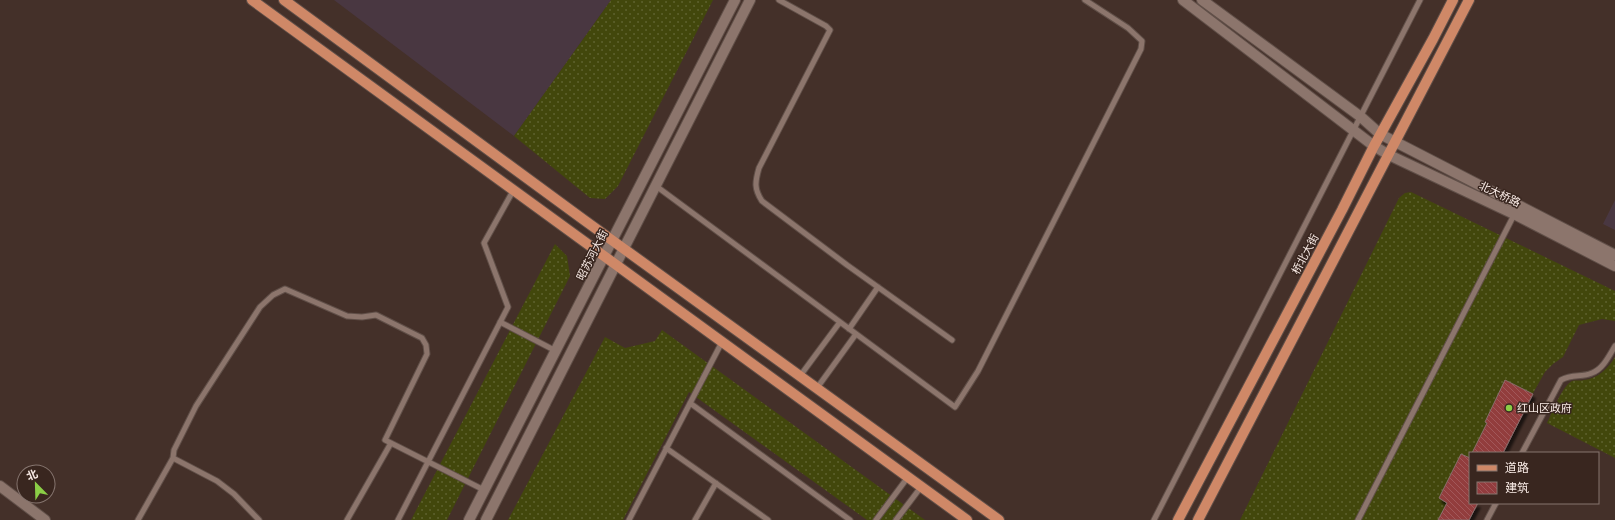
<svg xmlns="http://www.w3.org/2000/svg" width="1615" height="520" viewBox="0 0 1615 520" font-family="'Public Sans','Noto Sans SC',sans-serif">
<defs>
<pattern id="grass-dots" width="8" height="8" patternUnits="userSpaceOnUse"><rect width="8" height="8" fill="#42470c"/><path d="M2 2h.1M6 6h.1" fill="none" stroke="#5e622f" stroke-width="1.8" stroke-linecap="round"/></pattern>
<pattern id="building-back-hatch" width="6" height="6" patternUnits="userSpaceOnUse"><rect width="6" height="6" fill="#923c3e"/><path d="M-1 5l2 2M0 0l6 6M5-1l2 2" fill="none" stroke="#a2585a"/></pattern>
<filter id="shadow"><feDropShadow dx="2.5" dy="4.5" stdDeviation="1" flood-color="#0009"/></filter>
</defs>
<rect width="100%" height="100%" fill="#443029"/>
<path fill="#493741" d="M334,0H611L514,136Z
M1615,200V230L1603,224Z"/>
<path fill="url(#grass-dots)" d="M611,0H713L618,186L605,199L590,198L514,136Z
M1411,192L1615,291V321L1602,319L1579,325L1563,357L1553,364L1545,372L1499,453H1470V503L1461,520H1240L1399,198L1405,193Z
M555,244L567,256L570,276L447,520H411Z
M662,330L925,520H867L689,392L623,520H508L605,337L625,348L655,341Z
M1615,357V458L1547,423C1552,413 1562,386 1572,381C1575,380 1581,381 1584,380C1597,379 1609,368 1615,357Z"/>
<path fill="url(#building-back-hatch)" stroke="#886e6d" filter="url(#shadow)" d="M1505,380L1533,394L1503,453H1472L1487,423L1485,422Z
M1461,454L1470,458V503H1478L1469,520H1438L1447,503L1439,498Z"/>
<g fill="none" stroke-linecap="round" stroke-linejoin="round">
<g stroke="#604f48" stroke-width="7">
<path id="lane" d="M779,0L826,26L830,30L759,168C755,182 754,189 762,201L847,265L952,340
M656,186L955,407L978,371L1141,49L1142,41L1128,28L1085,0
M500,322L556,351
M849,329L878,287
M800,376L840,322
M817,388L856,334
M690,403L850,520
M666,448L768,520
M1522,453L1561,380C1573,373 1581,378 1592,373C1603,369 1609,356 1615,346
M138,520L173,458
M259,520L234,494L217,481L173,458L174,450L196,406L260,307L273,295L285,289L347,316L362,317L376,315L422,338L426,345L427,354L385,440L484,490
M347,520L391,443
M398,520L508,307L484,243L513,191
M629,520L722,342
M695,520L716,483
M876,520L908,477
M896,520L921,487
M1154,520L1420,0
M1358,520L1515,213
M1487,520L1496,503"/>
</g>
<g stroke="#604f48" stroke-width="12">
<path id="secondary" d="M1183,0L1374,146L1389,155L1514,214L1615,266
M1202,0L1361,117L1380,134L1615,255
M0,486L45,520
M469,520L735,0
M486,520L750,0"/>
</g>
<g stroke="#604f48" stroke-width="12">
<path id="primary" d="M252,0L967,520
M284,0L584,220L999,520
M1178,520L1342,210L1374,146L1433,39L1453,0
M1198,520L1469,0"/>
</g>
<use href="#lane" stroke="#8c756c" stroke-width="5"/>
<use href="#secondary" stroke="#8c756c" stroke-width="10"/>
<use href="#primary" stroke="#cf8867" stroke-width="10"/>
</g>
<circle fill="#8bce46" stroke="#39261f" stroke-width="1.5" cx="1509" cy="408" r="4"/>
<g text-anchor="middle" stroke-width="3" stroke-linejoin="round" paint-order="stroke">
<g font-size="11" fill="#f9ebe6" stroke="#39261f">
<text transform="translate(1500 194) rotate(25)" y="4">北大桥路</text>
<text transform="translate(1305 254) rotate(-62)" y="4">桥北大街</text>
<text transform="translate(592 255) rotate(-63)" y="4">昭苏河大街</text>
</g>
<g font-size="11" fill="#f9ebe6" stroke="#39261f" text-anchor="start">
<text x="1517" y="412">红山区政府</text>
</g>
</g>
<rect x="1469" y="452" width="130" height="52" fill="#39261f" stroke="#86756f"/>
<rect x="1477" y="465" width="20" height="6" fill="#cf8867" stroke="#86756f"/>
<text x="1505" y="472" font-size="12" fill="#f9ebe6">道路</text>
<rect x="1477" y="482" width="20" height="12" fill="url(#building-back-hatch)" stroke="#86756f"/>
<text x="1505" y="492" font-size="12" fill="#f9ebe6">建筑</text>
<g transform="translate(36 484) rotate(337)"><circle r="19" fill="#39261f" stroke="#86756f"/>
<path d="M0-3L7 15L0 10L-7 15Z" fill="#8bce46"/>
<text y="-6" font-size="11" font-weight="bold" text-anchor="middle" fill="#f9ebe6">北</text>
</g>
</svg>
